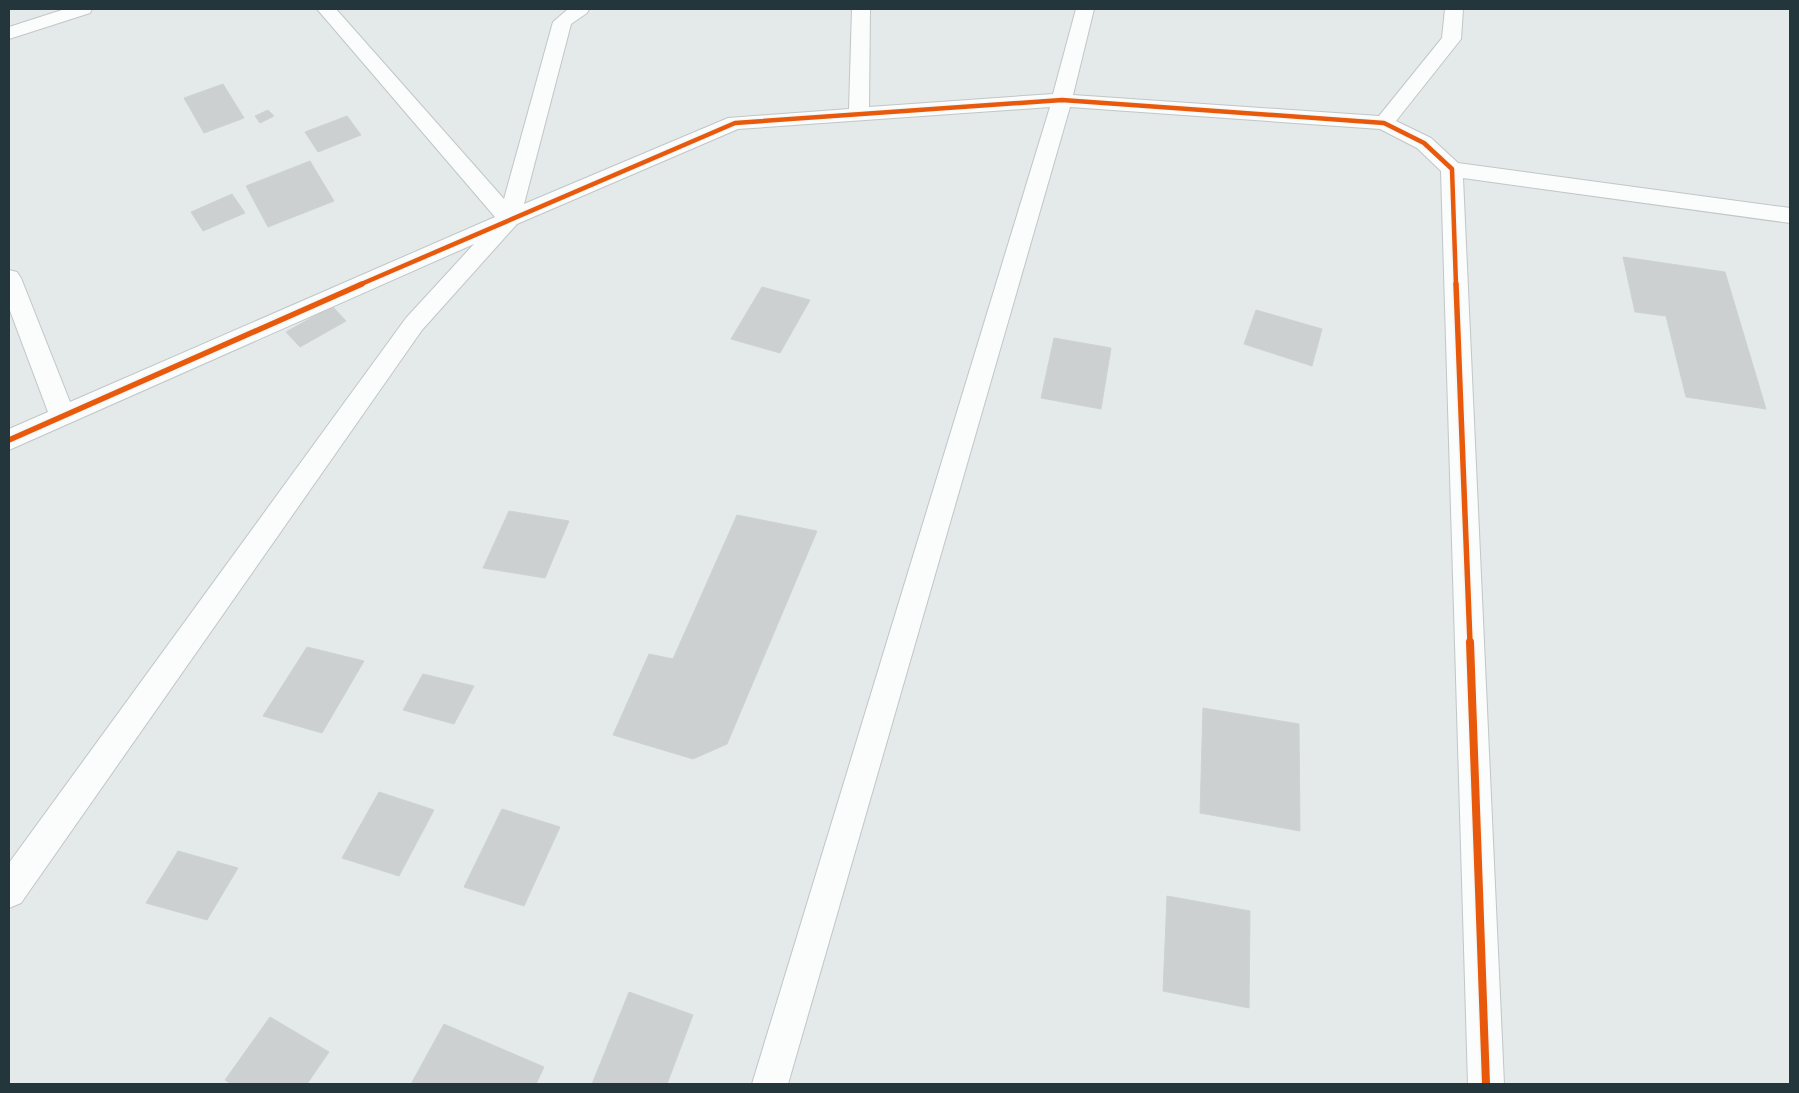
<svg xmlns="http://www.w3.org/2000/svg" width="1799" height="1093" viewBox="0 0 1799 1093" font-family="Helvetica,sans-serif">
<rect width="100%" height="100%" fill="#e4e9ea"/>
<path fill="#ccd0d0" stroke="#cdd2d3" d="M223,84L244,118L204,133L184,98Z
M268,110L274,116L260,123L255,116Z
M347,116L361,135L318,152L305,132Z
M310,161L334,201L268,227L246,186Z
M232,194L245,213L203,231L191,212Z
M1623,257L1725,272L1766,409L1686,397L1666,316L1635,312Z
M762,287L810,300L780,353L731,339Z
M332,306L346,321L300,347L286,332Z
M1256,310L1322,329L1312,366L1244,344Z
M1054,338L1111,348L1101,409L1041,398Z
M509,511L569,521L545,578L483,568Z
M737,515L817,531L727,744L693,759L613,735L649,654L673,659Z
M307,647L364,661L322,733L263,716Z
M423,674L474,686L454,724L403,710Z
M1203,708L1299,724L1300,831L1200,813Z
M379,792L434,810L399,876L342,858Z
M502,809L560,827L524,906L464,887Z
M178,851L238,868L207,920L146,903Z
M1167,896L1250,911L1249,1008L1163,991Z
M629,992L693,1015L667,1084H592Z
M270,1017L329,1052L307,1084H231L225,1080Z
M444,1024L544,1067L536,1084H411Z"/>
<g fill="none" stroke-linecap="round" stroke-linejoin="round">
<g stroke="#c1c6c7" stroke-width="2">
<path id="minor" d="M65,9H92L90,13L9,39V27Z
M317,9H336L504,199L553,22L568,9H589L587,13L571,24L524,204L728,118L849,109L852,9H870L869,107L1053,94L1076,9H1094L1073,95L1379,116L1442,38L1445,9H1463L1461,39L1396,121L1431,138L1458,163L1790,208V223L1463,178L1504,1084H1468L1441,171L1417,148L1380,129L1070,107L788,1084H752L1050,107L738,129L517,224L422,330L21,903L9,908V863L406,318L474,244L9,450V429L48,412L9,308V270L17,272L21,278L70,402L495,217Z"/>
</g>
<use href="#minor" fill="#fbfcfc" fill-rule="evenodd"/>
<g stroke="#f3f8f8" stroke-width="7">
<path id="cycleway-far2" d="M359,285L735,123L1062,100L1384,123L1424,143L1452,169L1456,285"/>
</g>
<g stroke="#f3f8f8" stroke-width="9">
<path id="cycleway-far1" d="M1456,284L1470,643
M9,440L362,284"/>
</g>
<g stroke="#f3f8f8" stroke-width="11">
<path id="cycleway" d="M1470,642L1486,1084"/>
</g>
<use href="#cycleway-far2" stroke="#e8590c" stroke-width="4.5"/>
<use href="#cycleway-far1" stroke="#e8590c" stroke-width="5.5"/>
<use href="#cycleway" stroke="#e8590c" stroke-width="8"/>
</g>
<rect width="1799" height="1093" fill="none" stroke="#23363c" stroke-width="20"/>
</svg>
